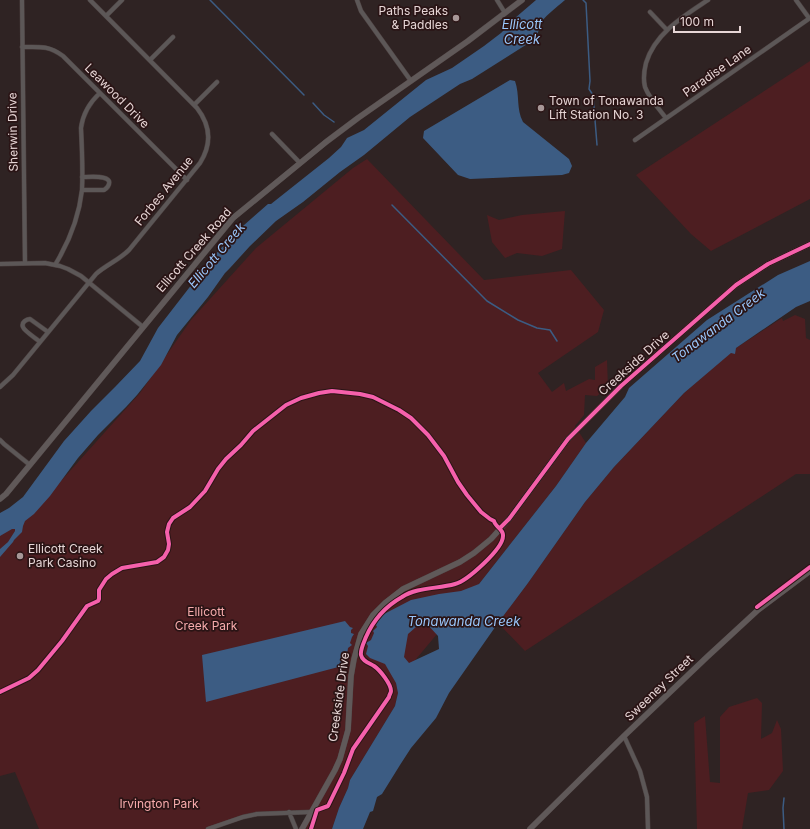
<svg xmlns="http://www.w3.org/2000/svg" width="810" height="829" viewBox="0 0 810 829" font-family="Inter,sans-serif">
<rect width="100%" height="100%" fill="#2f2323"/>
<path fill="#4d1e21" d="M810,61V199L711,251L691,234L636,175Z
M367,159L484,280L571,270L604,310L598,332L538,373L552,392L564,383L566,391L589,379L595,380V367L607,360L608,387L597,396L585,395L584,415L575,426L586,443L556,486L479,584L396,683L398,693L395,706L350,780L348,788L339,808L332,829H303L311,813L257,814L208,829H39L15,772L0,776V532L52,491L140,393L191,320L256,248L353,168Z
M565,211L562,249L542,256L517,253L505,258L492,242L487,215L499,220L522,215Z
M795,315L805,319L806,338L810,340V474H796L525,651L498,623L528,583L585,502L614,467L684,393L736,348L782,318L783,321Z
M757,698L762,703L761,739L772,733L777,720L781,729L783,771L769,790L748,793L742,829H697L694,723L705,716L710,782L720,783V717L729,707Z"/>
<path fill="#3c5c83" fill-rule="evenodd" d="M536,0H565C556,8 544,16 538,27C540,32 536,37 532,41L472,79L460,84L410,117L364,155L340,172L303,202L276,221L250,246L230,268L225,273L208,297L177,335L161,365L137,395L126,407L98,435L78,458L50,496L34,514L25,521L23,526L22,532L14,540L13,542L0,557V549L8,542L15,531V529H12L0,536V513L9,508L23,497L64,441L91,411L115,387L140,361L158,328L213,257L235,233L268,204H271L329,158L341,147L347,138L364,130L426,80L452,68L484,46L501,33L515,19V18Z
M510,80L515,81C520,95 516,109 523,122L569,159L572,166L569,173L562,175L470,179L458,175L423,138L424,131Z
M810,261V301L796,307L736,348L735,354L731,353L684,393L614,467L585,502L528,583L498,623L449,693L436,718L411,748L400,765L382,794L377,797L373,811L370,812L363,829H332L339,808L348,788L350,780L395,706L398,693L396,683L385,664L370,658L366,654L368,646L366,643L371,640L374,633L373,631L377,627L376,625L378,621L384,614L411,600L439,594L461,591L479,584L556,486L586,443L625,397L629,388L707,320L778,275ZM427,624L438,636L439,649L409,663L404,657L408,634L416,627Z
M345,621L350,627L353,628L351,630V633L354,634L352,637L350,643L352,645L348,648L347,655L350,657L347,658L346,665L206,702L202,655Z"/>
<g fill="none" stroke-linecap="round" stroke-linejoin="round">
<path stroke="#3c5c83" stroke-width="1.5" d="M210,0L304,95
M583,0L586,3L590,81L589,89L593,95L597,145
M313,103L324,115L334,122
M392,205L487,301L518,320L537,328L550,330L557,341
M784,829L783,808L784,798"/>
<g stroke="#4c4040" stroke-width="5">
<path id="street" d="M22,0L25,263
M357,0L361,11L411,81
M497,0L505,13
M796,0L809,18
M650,12L667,30
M106,16L122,0
M22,47C39,47 48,45 63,56L187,180
M150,60L173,37
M194,105L217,82
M666,118C659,109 649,98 645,87C643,79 644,71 646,63C655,33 684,16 708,0
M272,134L300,163
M635,140L810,18
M82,190H104C107,188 110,185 109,181C106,175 88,177 82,177
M0,264L45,263L60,266L68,269L81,276L143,327
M55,265C69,242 79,217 82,190C83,169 82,148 81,128C83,113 89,103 100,93
M40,342C37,339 24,331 23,327C21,322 27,319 30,319L48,332
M0,387L13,375L96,274C106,265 119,260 129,250L200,163C212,144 211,126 197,108L90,0
M0,440L4,444L30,465
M624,736L640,771L647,797L648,829
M289,812L296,829
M208,829L243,817L257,814L311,812"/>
</g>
<g stroke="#4c4040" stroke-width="6">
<path id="secondary" d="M0,499L6,494L233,218L326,142L358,118L468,41L522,0
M302,829L335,770L340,759L348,730L351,676L354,659L361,634L373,615L385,603L403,589L460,562L474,553L491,539L509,519L568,439L621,386L736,285L768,264L810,244
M530,829L624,736L707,657L758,610L810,571"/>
</g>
<use href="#street" stroke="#5c5757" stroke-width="4"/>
<use href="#secondary" stroke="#605959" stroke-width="5.5"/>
<g stroke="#2a1415" stroke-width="6">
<path id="cycleway" d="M500,528L509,519L568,439L621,386L736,285L768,264L810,244
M757,607L810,567
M0,692L29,678L38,670L62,641L87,606L98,601L99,599V590L106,579L112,574L122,568L157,562L164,557L168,550L169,544L167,532L169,524L173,518L190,507L205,491L218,469L226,459L241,445L253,431L286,405L301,398L319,393L332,391L360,394L373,397L399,410L411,418L428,435L444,456L458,482L467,495L481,512L490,519L494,521C495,527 504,529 503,536C503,549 467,581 455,584C438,589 417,587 402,597C386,606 373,621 366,637C364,642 360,650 361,655C362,661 369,663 374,666C380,670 391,684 391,691C391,693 389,695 389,697L353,749L344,773L328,806L317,810L311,829"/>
</g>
<use href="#cycleway" stroke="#f560ab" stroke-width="4"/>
</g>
<g fill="#a79797" stroke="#2a1415" stroke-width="1.5">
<circle cx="456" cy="18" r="4"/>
<circle cx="541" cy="108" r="4"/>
<circle cx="20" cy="556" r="4"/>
</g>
<g text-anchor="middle" stroke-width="3.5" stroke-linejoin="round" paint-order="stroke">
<g font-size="12" fill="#e7d6d6" stroke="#2a1415" text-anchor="start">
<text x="448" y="15" text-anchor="end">Paths Peaks<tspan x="448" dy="14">&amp; Paddles</tspan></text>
<text x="549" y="105">Town of Tonawanda<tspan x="549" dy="14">Lift Station No. 3</tspan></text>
<text x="28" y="553">Ellicott Creek<tspan x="28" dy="14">Park Casino</tspan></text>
</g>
<g font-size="12" fill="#e7d6d6" stroke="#2a1415">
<text transform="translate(717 71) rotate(-35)" y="4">Paradise Lane</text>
<text transform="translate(117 96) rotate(45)" y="4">Leawood Drive</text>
<text transform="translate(13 132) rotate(-91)" y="4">Sherwin Drive</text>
<text transform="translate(164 191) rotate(-51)" y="4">Forbes Avenue</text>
<text transform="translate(194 250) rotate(-49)" y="4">Ellicott Creek Road</text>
<text transform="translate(634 363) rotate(-42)" y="4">Creekside Drive</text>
<text transform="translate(659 688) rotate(-44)" y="4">Sweeney Street</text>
<text transform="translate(339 697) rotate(-82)" y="4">Creekside Drive</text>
</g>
<g font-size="12" fill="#f7abac" stroke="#2a1415">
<text x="206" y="616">Ellicott<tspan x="206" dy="14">Creek Park</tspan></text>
<text x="159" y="808">Irvington Park</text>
</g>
<g font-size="13" font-style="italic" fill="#99c6fb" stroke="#2a1415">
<text x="522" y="29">Ellicott<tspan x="522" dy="15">Creek</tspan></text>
<text transform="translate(216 255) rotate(-50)" y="5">Ellicott Creek</text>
<text transform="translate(718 325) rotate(-37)" y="5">Tonawanda Creek</text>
<text x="464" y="626">Tonawanda Creek</text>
</g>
</g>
<path d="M674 26v6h66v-6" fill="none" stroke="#e7d6d6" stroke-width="2"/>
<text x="680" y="26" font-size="12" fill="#e7d6d6" stroke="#2a1415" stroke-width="3" paint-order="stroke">100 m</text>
</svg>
